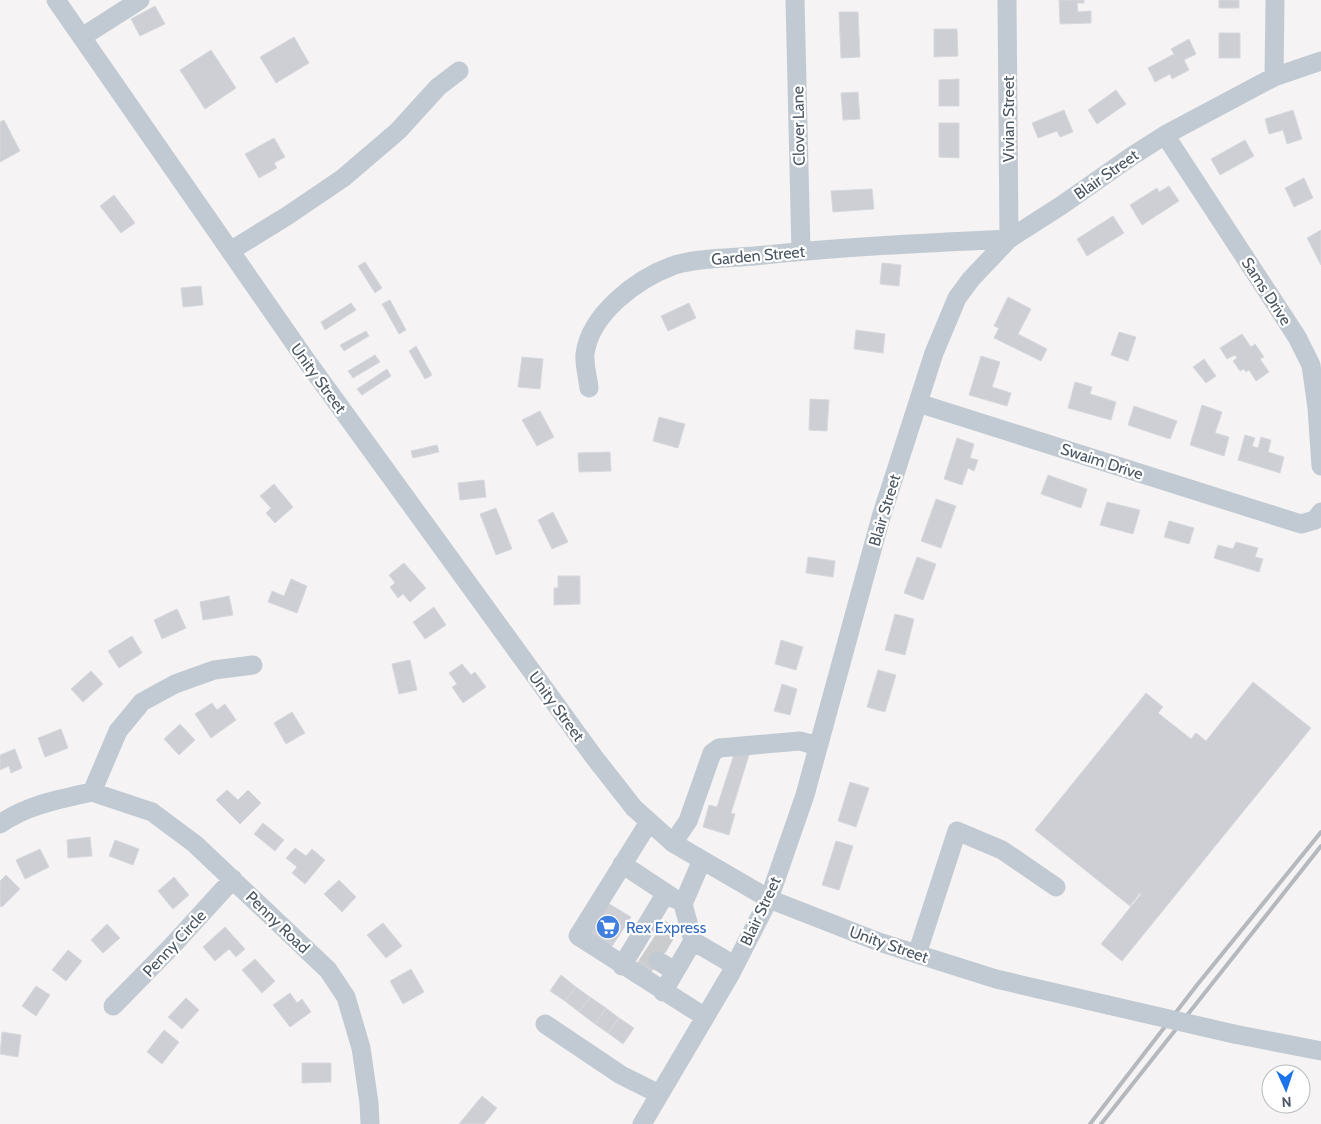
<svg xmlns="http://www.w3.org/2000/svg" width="1321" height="1124" viewBox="0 0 1321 1124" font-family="Cabin,sans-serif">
<rect width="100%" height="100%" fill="#f5f3f3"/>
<path fill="#cdcfd5" stroke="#d7d9de" d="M1059,0H1084V3H1077L1078,12L1091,11V23L1060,24Z
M1219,0H1239V8H1219Z
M155,6L165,24L140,36L131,19Z
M839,12H858L860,57L841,58Z
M934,29H957L958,56L934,57Z
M1219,33H1240V58H1219Z
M294,37L309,63L276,83L260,57Z
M1189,39L1196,54L1184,60L1189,70L1172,79L1170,74L1155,82L1148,68L1174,54L1171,49Z
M211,50L236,88L205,109L180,70Z
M959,79V106H939V80Z
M1116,90L1126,104L1097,124L1088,110Z
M858,92L860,119L843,120L841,93Z
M1064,110L1073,132L1060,137L1057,131L1038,138L1032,123Z
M1293,110L1302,139L1287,144L1283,130L1269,134L1265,119Z
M4,120L20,151L0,162V122Z
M939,123H959V158L939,157Z
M274,138L285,157L274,163L277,168L259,178L245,154Z
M1245,140L1254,156L1220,175L1211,159Z
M1304,178L1313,198L1294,207L1285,188Z
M1169,186L1179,201L1142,225L1130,205L1157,188L1159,192Z
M872,189L874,209L833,212L831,191Z
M114,195L135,223L121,233L100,206Z
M1113,216L1124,233L1087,256L1077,239Z
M1321,230V265L1307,238Z
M365,262L382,288L375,293L358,266Z
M882,263L901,265L899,286L880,284Z
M201,286L203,305L183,307L181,288Z
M1008,297L1031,309L1018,334L1047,349L1041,361L994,338L999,328L994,326Z
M390,300L406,330L399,334L382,304Z
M351,303L356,310L325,330L321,322Z
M689,303L696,318L668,331L661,316Z
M856,330L885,334L883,353L854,349Z
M366,331L369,336L344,351L340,345Z
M1119,332L1136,337L1128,361L1111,355Z
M1242,334L1251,347L1255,344L1264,357L1260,359L1269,372L1256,381L1249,370L1246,372L1244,369L1240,371L1233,361L1237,358L1235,355L1227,359L1220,348Z
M416,346L432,375L425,379L409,351Z
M375,355L380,362L353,378L348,371Z
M981,356L1000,362L992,387L1011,393L1007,406L969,395Z
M522,357L543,359L540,389L518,387Z
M1204,359L1216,376L1206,383L1193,367Z
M387,369L391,376L362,395L357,389Z
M1075,382L1092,387L1090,394L1116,402L1111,420L1068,408Z
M810,399L829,400L827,431L809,430Z
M1202,405L1222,412L1215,433L1229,437L1224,456L1190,445Z
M1134,406L1177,421L1170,439L1128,425Z
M540,411L554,437L537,446L522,420Z
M659,417L685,424L678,448L653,441Z
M1245,435L1255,438L1252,446L1258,448L1261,437L1271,440L1268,452L1284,457L1280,473L1238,460Z
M957,438L974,444L970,458L978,460L974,471L968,468L962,485L944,479Z
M437,445L439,452L413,458L411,451Z
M610,452L611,471L579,472L578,453Z
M1048,475L1087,489L1081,508L1041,494Z
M484,480L486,497L460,500L458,483Z
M274,484L293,507L275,523L266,513L271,508L260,496Z
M936,499L956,506L941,548L921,541Z
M1107,502L1140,510L1133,534L1100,525Z
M496,508L512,549L496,555L480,514Z
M553,512L568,542L552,549L538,520Z
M1169,521L1194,528L1189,544L1164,537Z
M1236,542L1258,548L1255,557L1263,559L1259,572L1214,558L1218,545L1233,549Z
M808,557L835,561L833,577L806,573Z
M917,557L936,564L923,600L904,593Z
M404,563L426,588L410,602L403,594L398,598L390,587L395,583L389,575Z
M558,576H580V604L554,605V588H558Z
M291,579L307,586L297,613L268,602L272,591L284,596Z
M229,596L233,615L203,620L200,602Z
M434,607L446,625L425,639L413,622Z
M177,609L186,628L162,639L154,620Z
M895,614L914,619L905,655L885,650Z
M132,636L142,653L119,668L108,651Z
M781,640L803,647L796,670L775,664Z
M410,660L417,690L399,694L392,664Z
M462,664L471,675L475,672L486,687L463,703L452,687L457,684L449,673Z
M878,670L896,675L885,712L867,707Z
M91,671L103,684L83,702L71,689Z
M1253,682L1311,728L1122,961L1101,944L1141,894L1140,893L1130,906L1035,830L1146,693L1163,707L1158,713L1191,739L1196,733L1206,741Z
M782,684L797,689L790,715L774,711Z
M212,703L217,710L225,704L236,720L211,738L195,714Z
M292,712L305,733L286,744L274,723Z
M180,724L195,740L179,755L164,739Z
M61,729L68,748L45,757L38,738Z
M15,749L22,768L11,773L9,766L0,770V755Z
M735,751L749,755L731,813L735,814L729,835L703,827L709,805L717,807Z
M850,782L869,788L856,827L838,821Z
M227,790L238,800L248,790L261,803L240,824L216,800Z
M263,823L284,840L275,851L254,834Z
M90,837L92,856L68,858L67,840Z
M115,840L139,849L133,865L109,856Z
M836,841L853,846L839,890L822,885Z
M295,848L306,856L312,849L325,860L305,884L292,873L297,867L286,858Z
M40,849L49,867L25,879L16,860Z
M6,875L20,889L2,907L0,906V881Z
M174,877L189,895L173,909L158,891Z
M339,880L356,897L342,912L324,894Z
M606,902L631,917L611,948L587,933Z
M665,921L679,930L648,977L634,968Z
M383,923L402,946L386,958L367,935Z
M107,924L120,938L103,953L91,940Z
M225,927L245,949L236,957L229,949L215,961L203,947Z
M68,950L82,961L66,981L52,970Z
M255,959L275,981L262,993L242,970Z
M411,969L424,992L403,1004L390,981Z
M561,975L576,987L565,1001L550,991Z
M36,986L50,995L36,1016L22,1006Z
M576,987L590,997L579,1012L565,1001Z
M290,993L297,1003L302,999L311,1012L290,1027L273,1005Z
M590,997L606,1008L595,1024L579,1012Z
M186,998L199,1010L182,1029L168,1017Z
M606,1008L619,1018L608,1033L595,1024Z
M619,1018L634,1028L623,1044L608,1033Z
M164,1030L179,1042L162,1064L147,1052Z
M2,1032L21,1035L18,1057L0,1054Z
M302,1063H331V1082L302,1083Z
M482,1096L497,1108L484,1124H459Z"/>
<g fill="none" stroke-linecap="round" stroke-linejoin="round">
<path stroke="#caccce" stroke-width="19" stroke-dasharray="19 9" stroke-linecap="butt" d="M655,936L670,945
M645,952L658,961"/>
<path stroke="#c1cad2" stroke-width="19" d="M56,0L306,360L594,757L634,808L673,843L769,899L879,942L996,979L1108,1005
M795,0L801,251
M82,37L140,0
M1274,77L1275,0
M1165,135L1297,337L1311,365L1317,408L1321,466
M230,251L287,216L343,178L398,131L438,87L459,71
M589,388C588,378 584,365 585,354C590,314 637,279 672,266C692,258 732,258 755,256C839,247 924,243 1009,239L1007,0
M918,403L1301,524L1315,520L1321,512
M92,792L152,812L195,844L328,970L346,997L361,1048L369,1103L370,1124
M92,792L118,731L142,702L175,684L214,670L253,665
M649,822L578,936L705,1017
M0,824C27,805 60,799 92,792
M673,843L688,821L712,753L719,748L800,741L818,746
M702,860L683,904L693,941L734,965
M622,864L675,899
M917,954L957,831L1002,850L1056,887
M658,961L675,971
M622,966L666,893
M663,992L693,941
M113,1006L172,946L233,879
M545,1024L621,1075L659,1094
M1234,1034L1321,1051
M642,1124L730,975L769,899L805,795L881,517L934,353L957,298L971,279L1009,239L1062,205L1132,156L1165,135L1274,77L1321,61"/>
<path stroke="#b5b8bd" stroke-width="4" d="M1090,1124L1197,985L1321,832
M1101,1124L1321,846"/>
<path stroke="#c1cad2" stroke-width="19" d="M1108,1005L1234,1034"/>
</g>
<defs>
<g id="supermarket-disc" transform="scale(1.25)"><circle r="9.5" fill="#3f7fe0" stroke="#fff"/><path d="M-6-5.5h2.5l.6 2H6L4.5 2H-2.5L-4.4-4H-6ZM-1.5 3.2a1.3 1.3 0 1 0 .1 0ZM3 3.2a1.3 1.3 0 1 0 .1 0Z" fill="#fff"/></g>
</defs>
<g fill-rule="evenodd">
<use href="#supermarket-disc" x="608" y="927"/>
</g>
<g text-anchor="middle" stroke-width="4.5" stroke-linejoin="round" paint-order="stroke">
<g font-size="16" fill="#4a5661" stroke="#fff">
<text transform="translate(1008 119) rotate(-90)" y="6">Vivian Street</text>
<text transform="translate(798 126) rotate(-91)" y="6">Clover Lane</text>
<text transform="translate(1106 174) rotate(-35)" y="6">Blair Street</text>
<text transform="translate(758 255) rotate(-5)" y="6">Garden Street</text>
<text transform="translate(1267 291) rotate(57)" y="6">Sams Drive</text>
<text transform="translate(319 378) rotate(54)" y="6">Unity Street</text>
<text transform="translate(1102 461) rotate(18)" y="6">Swaim Drive</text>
<text transform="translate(884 510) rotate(-73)" y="6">Blair Street</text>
<text transform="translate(557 706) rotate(54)" y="6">Unity Street</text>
<text transform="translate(760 911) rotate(-65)" y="6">Blair Street</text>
<text transform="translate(278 922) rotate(44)" y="6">Penny Road</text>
<text transform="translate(174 943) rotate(-47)" y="6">Penny Circle</text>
<text transform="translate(889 944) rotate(19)" y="6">Unity Street</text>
</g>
<g font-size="16" fill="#366cbe" stroke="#fff" text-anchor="start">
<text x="626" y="933">Rex Express</text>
</g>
</g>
<g transform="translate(1286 1089) rotate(177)"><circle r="24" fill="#ffffff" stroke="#b7bbc0"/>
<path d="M0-4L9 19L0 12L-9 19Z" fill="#1a73e8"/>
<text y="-8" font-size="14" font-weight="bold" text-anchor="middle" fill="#4a5661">N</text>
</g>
</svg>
